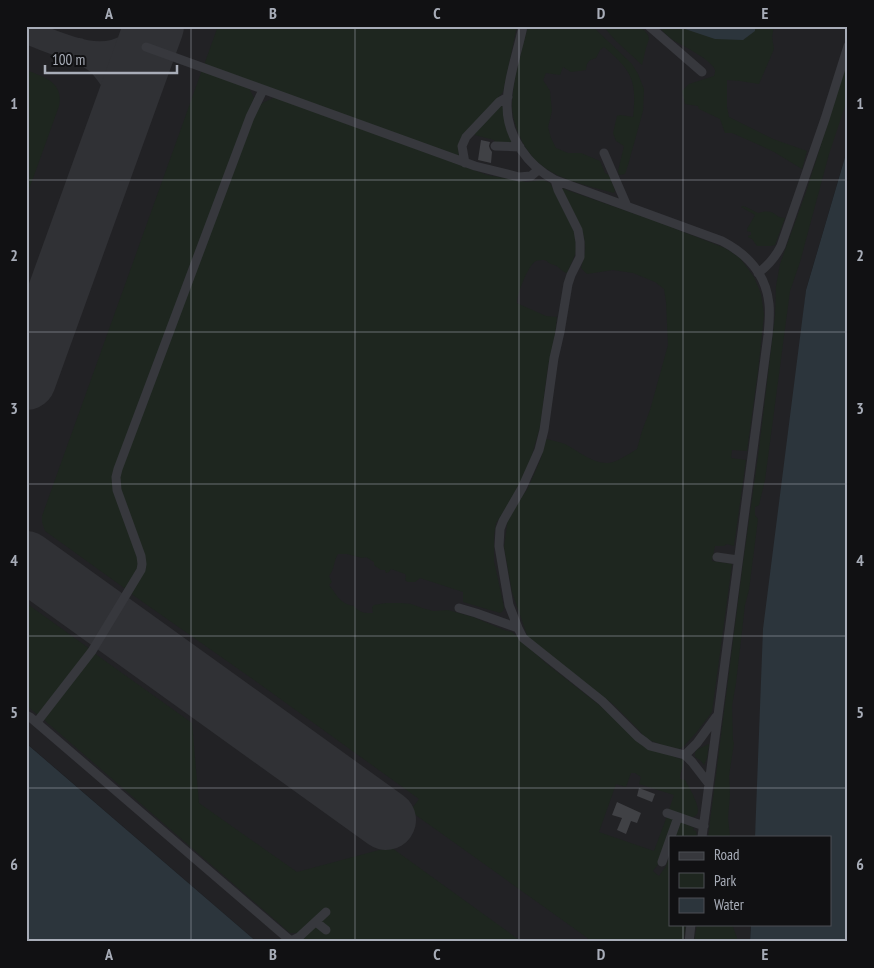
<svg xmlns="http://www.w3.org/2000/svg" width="874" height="968" viewBox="0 0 874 968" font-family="'PT Sans Narrow',sans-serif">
<rect width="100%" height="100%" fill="#161618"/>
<path fill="#222225" d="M26,26H848V147L806,290L755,837H670V924H751L750,942H257L26,743Z"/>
<path fill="#1e261f" d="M218,26H517L503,92L458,146L459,157L204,65Z
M528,26H592L632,64L638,74L644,89L643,111L628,165L625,174L619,175L618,171L624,146L616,141L613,133L617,116L620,115L633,117C637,80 632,71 604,47L600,50L596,58C589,60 587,61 586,70L571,72L563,67L560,75L546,73L543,80L550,91L552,111L548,127L551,138L556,148L568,153H581L600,161L605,173L609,175L615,190L614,193C574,182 534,176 518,132C515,124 512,115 512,106C512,81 522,51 528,26Z
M603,26H639L645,31L648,35L649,39L646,48L642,65L615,40Z
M658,26H774L772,37L774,49L759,84L740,81L727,80V107L729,117L773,139L807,151L802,169L774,152L757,144L732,133H725L720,119L699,109L698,106L685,104L682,91L689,84L714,76C715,72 716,71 714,68C708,58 683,46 673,40C667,36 663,31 658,26Z
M848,59V97L829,154L800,262L790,291L765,480L759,505L755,507V515L758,519L749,590L745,605L736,683L732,706L733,740L734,743L729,776L730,794L728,818L730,837H708L743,563L759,449L775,316L776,286L780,264L806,192Z
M26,70C44,77 64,82 59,106L26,198Z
M202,70L249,88L254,98L115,469L137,552L139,566L127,590L45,531L42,522V516Z
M276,97L487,175L527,182L543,180L550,183L575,232L576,248L575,255L567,273C563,272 561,269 558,267C556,265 553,265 551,264C545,261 550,262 544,260C541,260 539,260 536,261C528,265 517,294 517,303L521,305L546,316L557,317L555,335L548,366L540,427L530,462L521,486L496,523L494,536V561L504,607L503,611L500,613L463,602V592L420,578L415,582H408L405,580L406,576L405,574L391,569L389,572L386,573L385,570H381L374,565V562L366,557L362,558L347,554H338C333,562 335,569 329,576L332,582L329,585C338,596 339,603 354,606C359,613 365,613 373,613L372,607L374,605L386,603H401L411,604L422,608L433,611L448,610L473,617L504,630L512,632L547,664L603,708L649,747L683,760C684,766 680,772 680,779L685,780C689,788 710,820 688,817C681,816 674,812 669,810L674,795L639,784L641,777L635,773H631L626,787L616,784L599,832L654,851L667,816L674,819L660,862L653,871L659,876L666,866L670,856V924H686L683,942H593L410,811L419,799L254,680L130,593L143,572L119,488L121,467L258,107L264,102Z
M502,104L506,127L512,143H495L494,140L475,135L473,133Z
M561,188L655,221L725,248L740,258L754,277L761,294L764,315L758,371L747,451L732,450L731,458L746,460L734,546L727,544L724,546H715L712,561L732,564L712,712L696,733L684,746L680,749L663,745L646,739L638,729L614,705L528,638L512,592L504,547L508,518L528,488L541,458L546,439C552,440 559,442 565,444C578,451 593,464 608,463C616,463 630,453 637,449L642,431L650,410L668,345L666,302L664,289L655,282L633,273L613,270L587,274L581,268C583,260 586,252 585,244C585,230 568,202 561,188Z
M742,206L746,207L758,213C777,208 773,218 785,218L775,245L771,246H757L752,239L748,237V236L751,235V232L747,231V229L755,215L741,207Z
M26,603L90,649L39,716L26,705Z
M94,653L192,723L199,803L297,872L383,849L392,848L522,942H303V938L320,922L297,933H290L43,719Z
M709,744L707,758L704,765L701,761L695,757V752L698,749Z
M679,822H682L694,828L693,830L696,831L697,837H673Z
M697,924H732L737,938V942H694Z"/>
<path fill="#2c353c" d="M682,26H755V31L743,40L715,39L685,29Z
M848,147V942H750L751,924H830V837H755L763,629L806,290Z
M26,743L27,744L257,942H26Z"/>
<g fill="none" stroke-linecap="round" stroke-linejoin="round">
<path stroke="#303135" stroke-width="24" d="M26,32C69,47 115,74 148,26
M79,50L99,63L107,73L112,80L118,102V111L115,126L93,187L92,194
M26,322L41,313L54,294L83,215L89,203
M26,373L37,352
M26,558L84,602"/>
<path stroke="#303135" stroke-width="60" d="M26,380L154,26
M26,561L386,820"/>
</g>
<path fill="#404145" d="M481,140L490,142L489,146L490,149L492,152L491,163L478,160Z
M639,788L655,794L652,802L637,796Z
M617,802L641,813L637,823L631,821L626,834L617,830L622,818L612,815Z"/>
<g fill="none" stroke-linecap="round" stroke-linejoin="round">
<path stroke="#37383d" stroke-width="9" d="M523,26C518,51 507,81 507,106C507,137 528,166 555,180L722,241C747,254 766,274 769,304C770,314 769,325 768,335L702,837
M649,26L702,72
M146,47L475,166L519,177L531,176L538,170
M495,146L520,147
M604,153L627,206
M465,163L462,146L466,137L499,102L508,97
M555,180L558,190L578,230L580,242V257L571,275L568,284L560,332L554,358L544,430L539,450L522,488L503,521L500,529L499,546L509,605L518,628L523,638L602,701L638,737L645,742L650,746L685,755L692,762L709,784
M758,273C769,265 775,258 781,246L825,119L848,46
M717,557L738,560
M459,608L476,613L518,628
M26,715L30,717L292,942
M37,722L92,651L141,570L142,564L141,556L117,490L116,477L118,469L250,117L263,90
M685,755L697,743L716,717
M667,813L704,826
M662,862L678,817
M316,922L326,930
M291,941L299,937L326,912
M689,942L691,924"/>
</g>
<path fill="none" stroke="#a8adb8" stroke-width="1" stroke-opacity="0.55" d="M191,26V942M355,26V942M519,26V942M683,26V837M26,180H848M26,332H848M26,484H848M26,636H848M26,788H848M683,924V942"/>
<rect width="874" height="968" fill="none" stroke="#111113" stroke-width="55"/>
<rect x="669" y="836" width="162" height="90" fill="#111113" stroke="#4d4f55"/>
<rect x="679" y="852" width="25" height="8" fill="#37383d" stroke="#4d4f55"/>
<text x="714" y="860" font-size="15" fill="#a8adb8">Road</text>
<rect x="679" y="873" width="25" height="15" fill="#1e261f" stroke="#4d4f55"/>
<text x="714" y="886" font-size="15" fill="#a8adb8">Park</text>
<rect x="679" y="898" width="25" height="15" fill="#2c353c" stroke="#4d4f55"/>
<text x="714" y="910" font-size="15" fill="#a8adb8">Water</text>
<path d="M45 65v8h132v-8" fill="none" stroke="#a8adb8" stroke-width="2.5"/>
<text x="52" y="65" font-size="15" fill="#a8adb8" stroke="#111113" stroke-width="4" paint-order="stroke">100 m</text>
<rect x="28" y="28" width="818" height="912" fill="none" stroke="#a8adb8" stroke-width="2"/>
<g font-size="16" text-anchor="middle" font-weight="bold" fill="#a8adb8">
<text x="109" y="19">A</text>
<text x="273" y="19">B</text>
<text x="437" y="19">C</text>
<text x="601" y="19">D</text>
<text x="765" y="19">E</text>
<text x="14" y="109">1</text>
<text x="860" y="109">1</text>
<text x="14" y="261">2</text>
<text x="860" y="261">2</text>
<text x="14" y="414">3</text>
<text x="860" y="414">3</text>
<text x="14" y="566">4</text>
<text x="860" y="566">4</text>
<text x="14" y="718">5</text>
<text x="860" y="718">5</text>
<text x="14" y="870">6</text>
<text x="860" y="870">6</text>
<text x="109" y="960">A</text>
<text x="273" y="960">B</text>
<text x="437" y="960">C</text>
<text x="601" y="960">D</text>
<text x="765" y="960">E</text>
</g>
</svg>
